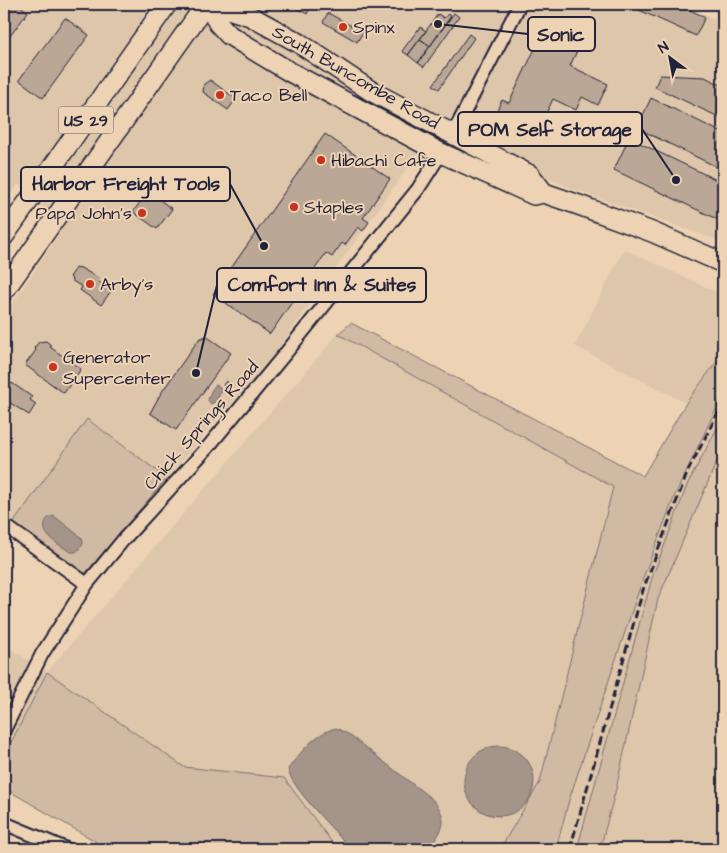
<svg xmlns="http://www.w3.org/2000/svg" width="727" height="853" viewBox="0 0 727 853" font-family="'Architects Daughter',sans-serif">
<rect width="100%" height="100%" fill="#edd3b4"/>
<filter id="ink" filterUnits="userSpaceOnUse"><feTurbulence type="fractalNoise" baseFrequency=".02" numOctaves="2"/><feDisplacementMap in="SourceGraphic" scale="10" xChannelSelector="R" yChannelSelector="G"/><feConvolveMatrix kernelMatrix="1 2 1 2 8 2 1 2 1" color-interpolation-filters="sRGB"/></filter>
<g filter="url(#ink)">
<path fill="#dec6ab" d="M4,4H680L718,21L723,27V242L567,187L438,119L421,149L276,352L167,478L87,420L4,537V316L64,227L18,184L4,204Z
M624,249L723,295V353L686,403L575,346Z
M338,334L613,487L540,782L504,842L493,849H337L284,778L184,767L47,672L4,756V644L47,672Z
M723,394V417L688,483L577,849H556L569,800L643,578L675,495Z
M723,447V849H601L616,789L658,599Z"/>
<path fill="#d0baa3" stroke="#796e6f" d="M351,323L643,476L686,403L723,353V394L675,495L643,578L569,800L556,849H493L504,842L540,782L613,487L338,334Z
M723,417V447L658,599L616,789L600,849H577L652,578L688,483Z
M87,419L167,478L77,583L7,532Z
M47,672L184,767L284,778L337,849H102L95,841L4,788V756Z"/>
<path fill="#a59489" stroke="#71666a" d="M216,385L220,387L221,392L216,401L211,404L208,400C209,396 212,387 216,385Z
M54,516L82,538L83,543L82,546L76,552H71C62,546 41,537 45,523C46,519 49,517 54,516Z
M336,728L348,734L432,799C450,820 444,829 428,849H351C337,833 290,787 288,769C301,752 315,733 336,728Z
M464 781a35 35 0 1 1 70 0a35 35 0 1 1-70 0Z"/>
<path fill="#baa796" stroke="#22223b" d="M4,4H18L28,12L4,44Z
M289,4H312L307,14Z
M626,4H677L705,17L696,36Z
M328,13L363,32L357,42L323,22Z
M454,13L459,17L424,67L418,63Z
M438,14L444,18L448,14L451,16L430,46L420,39Z
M65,18L89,35L43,98L19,80Z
M420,27L426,31L408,55L402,51Z
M469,34L474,38L439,89L433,85Z
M542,34L577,51L570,66L608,84L598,105L582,97L576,110L553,99L544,118L561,127L552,146L493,118L502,100L509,103Z
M420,39L430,46L418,63L408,55Z
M660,75L705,77L723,86V119L655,87Z
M210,80L236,99L228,110L203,92L204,84Z
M651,98L723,133V170L637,128Z
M325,134L390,179L363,218L369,222L363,231L358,227L345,245L342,243L332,257L326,253L270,334L213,294Z
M629,138L723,183V222L614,170Z
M148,191L172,209L157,229L133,212Z
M79,267L100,279L98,281L111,291L101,305L80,290L82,287L71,280L72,279L70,277L76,268L78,269Z
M206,336L231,353L176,430L150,413L161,393L199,339Z
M46,341L51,345L50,347L81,369L64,393L25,365L36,350L34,348L39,342Z
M226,381L232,386L229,390L223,385Z
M12,383L32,397L30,400L36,404L29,415L4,399V395Z"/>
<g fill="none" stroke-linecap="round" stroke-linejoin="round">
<g stroke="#22223b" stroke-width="16">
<path id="minor" d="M453,134L520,4
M4,525L87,584
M4,730L42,654L87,584L124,539L208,447L289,349L418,189L441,153
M4,823L66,849"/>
</g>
<g stroke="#22223b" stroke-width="22">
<path id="primary" d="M208,4L218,23L229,35L290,72L441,153L534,195L544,193L576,204L652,232L723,263
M212,4L250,16L299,43L371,91L530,175L544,193
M4,236L167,4
M4,291L206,4"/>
</g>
<use href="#minor" stroke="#edd3b4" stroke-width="12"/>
<use href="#primary" stroke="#edd3b4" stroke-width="19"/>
<path stroke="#22223b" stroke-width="3" stroke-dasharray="8 4" stroke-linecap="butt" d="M570,849L643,590L688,471L723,403"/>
</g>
</g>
<g fill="#c8321e" stroke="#edd3b4" stroke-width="2">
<circle cx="343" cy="27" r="5"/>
<circle cx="220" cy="95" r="5"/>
<circle cx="321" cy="160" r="5"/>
<circle cx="294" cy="207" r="5"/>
<circle cx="142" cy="213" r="5"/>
<circle cx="90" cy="284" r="5"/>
<circle cx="53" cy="367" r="5"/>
</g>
<g text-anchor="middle" stroke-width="4" stroke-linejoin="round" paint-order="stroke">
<rect fill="#edd3b4" stroke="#5f575f" stroke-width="1" x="58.5" y="106.5" width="55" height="27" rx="4"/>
<g font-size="16" font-weight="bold" fill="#22223b">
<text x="86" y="126">US 29</text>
</g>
<g font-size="18" fill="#22223b" stroke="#edd3b4" text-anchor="start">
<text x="353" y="33">Spinx</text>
<text x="230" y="101">Taco Bell</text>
<text x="331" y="166">Hibachi Cafe</text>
<text x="304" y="213">Staples</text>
<text x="132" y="219" text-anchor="end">Papa John's</text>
<text x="100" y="290">Arby's</text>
<text x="63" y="363">Generator<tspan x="63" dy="21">Supercenter</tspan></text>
</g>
<g font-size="18" fill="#22223b" stroke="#edd3b4">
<text transform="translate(356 77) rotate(30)" y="6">South Buncombe Road</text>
<text transform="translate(201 425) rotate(-49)" y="6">Chick Springs Road</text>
</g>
</g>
<path fill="none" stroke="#22223b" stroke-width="2" d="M438 24L528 34M676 180L642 129M264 246L230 184M196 373L217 285"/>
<g fill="#22223b" stroke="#edd3b4" stroke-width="2">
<circle cx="438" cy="24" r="5"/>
<circle cx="676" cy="180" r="5"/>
<circle cx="264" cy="246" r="5"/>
<circle cx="196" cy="373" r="5"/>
</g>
<g fill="#edd3b4" stroke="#22223b" stroke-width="2">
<rect x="528" y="17" width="67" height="34" rx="5"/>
<rect x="458" y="112" width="184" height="34" rx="5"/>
<rect x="21" y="167" width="209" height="34" rx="5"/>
<rect x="217" y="268" width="209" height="34" rx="5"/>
</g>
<g font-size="19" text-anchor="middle" font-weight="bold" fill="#22223b">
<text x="561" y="41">Sonic</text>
<text x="550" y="136">POM Self Storage</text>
<text x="126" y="190">Harbor Freight Tools</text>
<text x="322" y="291">Comfort Inn &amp; Suites</text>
</g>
<rect width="727" height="853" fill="none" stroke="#edd3b4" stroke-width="20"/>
<rect x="10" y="10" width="707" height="833" fill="none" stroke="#22223b" stroke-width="2" filter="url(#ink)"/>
<g transform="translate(670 58) rotate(328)" stroke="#edd3b4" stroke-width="4" paint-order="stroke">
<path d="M0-4L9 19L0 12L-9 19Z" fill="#22223b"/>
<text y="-8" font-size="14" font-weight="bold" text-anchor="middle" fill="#22223b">N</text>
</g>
</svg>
